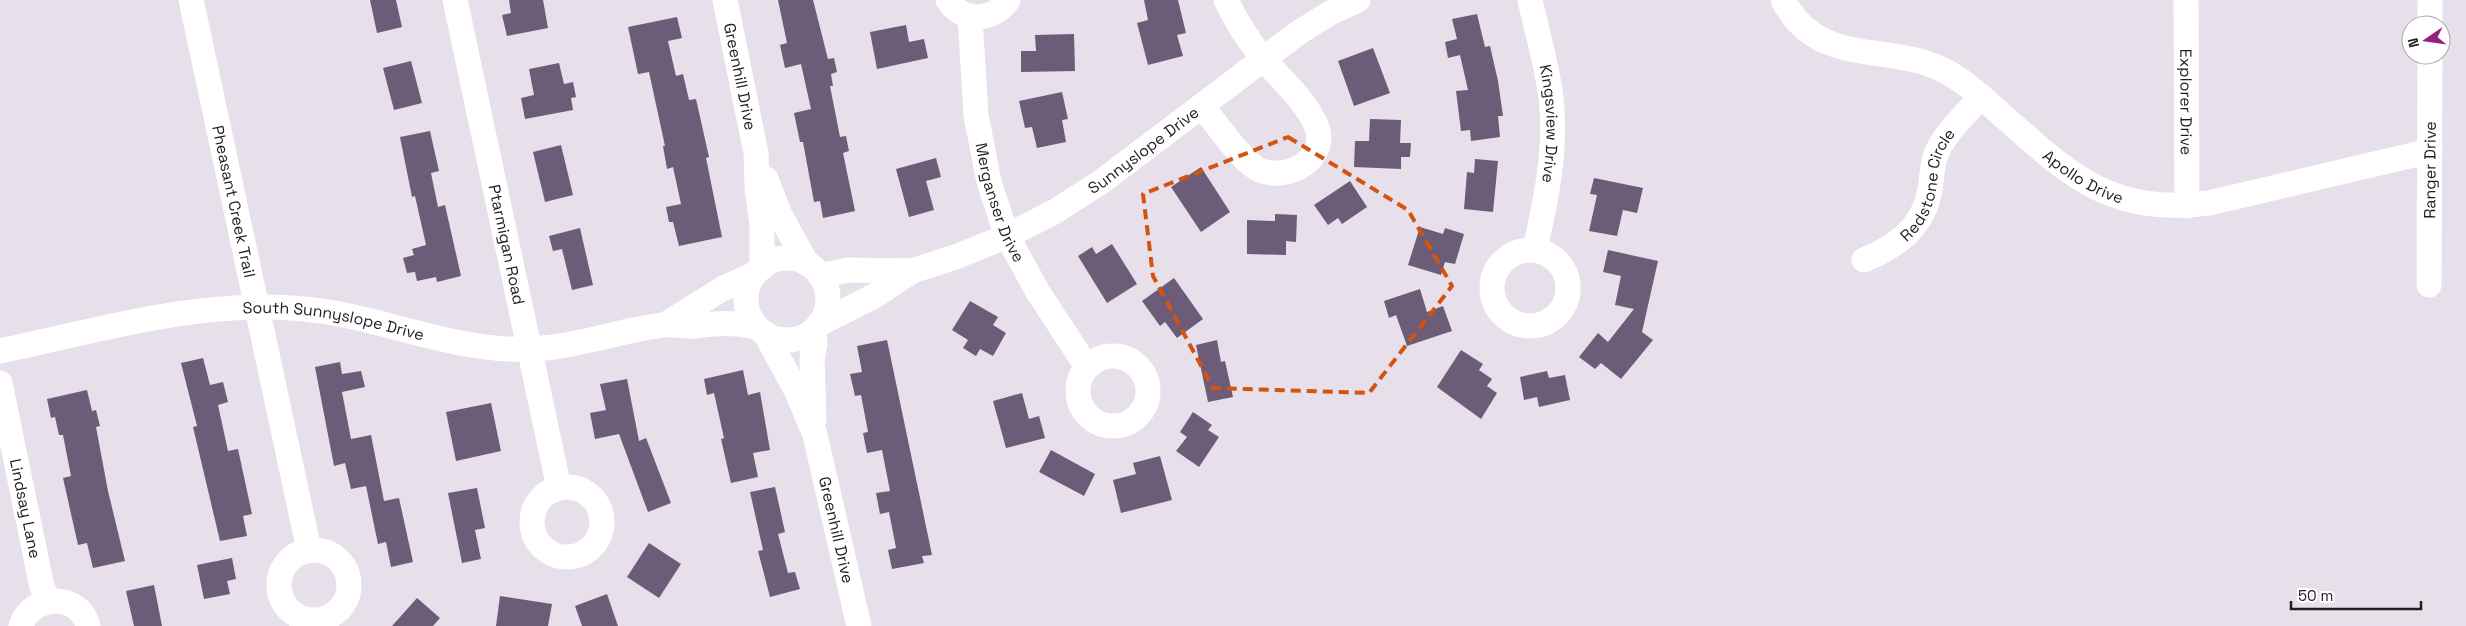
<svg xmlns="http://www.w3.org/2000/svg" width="2466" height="626" viewBox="0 0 2466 626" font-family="'Space Grotesk',sans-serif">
<rect width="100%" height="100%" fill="#e7dfea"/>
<path fill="#6c5c77" d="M370,0H396L402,27L377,33Z
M509,0H543L548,28L507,36L502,15L511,13Z
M778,0H813L828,59L834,58L837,72L831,74L833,86H830L840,137L846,136L849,151L843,153L855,211L823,218L820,201L814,202L803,142H800L794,113L811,109L801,64L785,68L780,45L787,43Z
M1144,0H1178L1186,33L1177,35L1183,56L1148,65L1137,23L1148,20Z
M1477,14L1485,47L1490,46L1498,81L1503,116H1498L1500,137L1471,141L1470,130L1461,131L1456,91L1468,90L1460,55L1448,58L1445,42L1457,39L1452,19Z
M677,17L682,38L668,41L676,76L683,74L689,100L696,99L709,157L706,158L722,237L679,246L673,222H669L666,207L681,204L673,167L667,169L663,146H665L649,72L638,74L628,27Z
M906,25L909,42L924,39L928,58L877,69L870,32Z
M1074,34L1075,71L1021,72V51H1036L1035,35Z
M1373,48L1390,93L1354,106L1338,61Z
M411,61L422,103L394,110L383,68Z
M559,63L564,84L573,82L576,97L571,98L573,110L525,119L521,98L534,95L529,69Z
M1062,92L1068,119L1062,120L1066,142L1037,148L1032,127L1025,128L1019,101Z
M1370,119L1401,120L1400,143H1411L1410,157H1401V169L1354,167L1355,141H1369Z
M430,131L439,171L431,173L438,207L445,205L461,276L437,282L436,277L417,281L415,272L407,273L403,258L414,255L412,249L426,245L415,196L412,197L400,137Z
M561,145L573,195L545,202L533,152Z
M936,158L941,177L926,181L934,210L909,217L896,169Z
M1475,159L1498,161L1493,212L1464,209L1467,172L1474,173Z
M1201,167L1230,212L1201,232L1171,187Z
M1594,178L1643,188L1637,213L1623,210L1617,236L1589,231L1597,195L1590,194Z
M1350,181L1367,207L1342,224L1338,218L1328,225L1314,205Z
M1275,214L1297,215L1296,242L1286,241V255L1247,254V220L1275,221Z
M1420,227L1443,234L1445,228L1464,234L1455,264L1445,262L1441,275L1408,265Z
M580,228L593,285L572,290L562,249L553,251L549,236Z
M1112,244L1137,284L1107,303L1078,256L1092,247L1096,254Z
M1608,250L1658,261L1642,332L1653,340L1621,379L1601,363L1595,369L1579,357L1598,333L1608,342L1634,309L1615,305L1621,276L1603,272Z
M1174,278L1203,319L1177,338L1165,322L1160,326L1142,301Z
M1420,289L1427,312L1443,306L1452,331L1407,346L1396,315L1389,318L1384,301Z
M970,301L998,317L993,325L1006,333L993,356L980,349L976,356L963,348L968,340L952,330Z
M887,340L932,555L922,556L924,563L892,569L888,550L896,548L889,512L880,514L876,493L890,491L882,450L867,453L863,433L868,432L861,395L855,396L850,374L862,372L857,346Z
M1217,340L1221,362L1225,361L1233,397L1208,402L1196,345Z
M1461,350L1483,364L1479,370L1492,379L1487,386L1497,393L1481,419L1437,387Z
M203,358L210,385L223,382L228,402L218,405L228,451L238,449L252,514L243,516L247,536L220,541L193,427L197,426L181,363Z
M340,362L342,374L361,371L365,387L342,392L351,439L371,435L384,501L399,498L413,562L391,567L386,542L378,544L366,486L351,489L345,463L334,466L315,367Z
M743,370L748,395L760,392L770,450L753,453L758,477L731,483L721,439L724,438L714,393L707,395L704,379Z
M1547,371L1549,378L1565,375L1570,400L1539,407L1537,397L1524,400L1520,377Z
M627,379L639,441L646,438L671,503L648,512L619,434L595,439L590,413L606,410L600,384Z
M87,390L92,411L96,410L100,426L96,427L108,491L125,561L93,568L87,543L78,545L63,478L71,476L63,435H59L55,417L51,418L47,399Z
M1022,393L1029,419L1039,416L1045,438L1006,448L993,401Z
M491,403L501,451L456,461L446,412Z
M1193,412L1212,425L1208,430L1219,437L1199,467L1176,451L1187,437L1180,432Z
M1051,450L1095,474L1084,496L1039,472Z
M1160,456L1172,500L1121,513L1113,480L1136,474L1133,463Z
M775,487L785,532L778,534L788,573L795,572L800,589L770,597L758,551L763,550L750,492Z
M477,488L485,528L475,530L481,559L462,563L448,493Z
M649,543L681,564L659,598L627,577Z
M232,558L236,579L227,581L230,594L204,599L197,565Z
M154,585L162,626H134L126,591Z
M607,594L618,626H582L575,606Z
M500,596L552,604L548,626H496Z
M417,598L440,618L433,626H392Z"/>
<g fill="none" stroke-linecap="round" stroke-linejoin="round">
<g stroke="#fff" stroke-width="25">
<path id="s1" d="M191,0L309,550"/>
<path id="s2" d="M455,0L559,488"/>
<path id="s3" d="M725,0L756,153L757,188L762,224V268"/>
<path d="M948,0C962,23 993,22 1008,0"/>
<path id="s4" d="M1530,0C1537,32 1547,65 1551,98C1557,148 1546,200 1535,249"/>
<path id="s5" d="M1783,0C1818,67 1884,43 1939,68C1963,79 1983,98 2003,116C2071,176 2110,215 2209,203L2430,151"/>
<path id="s6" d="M2186,0L2187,206"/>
<path d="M2430,0V25"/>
<path id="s7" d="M970,17L976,115L989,182L1007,236L1038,292L1087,367"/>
<path d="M1202,106C1214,121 1244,164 1260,170C1288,182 1330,158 1316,125C1304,98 1281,80 1262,57C1247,39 1236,21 1226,0"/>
<path d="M766,179L780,215L807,264"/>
<circle cx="1530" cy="288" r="38"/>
<circle cx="787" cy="299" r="41"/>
<path id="s8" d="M1864,260C1895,247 1921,229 1929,195C1932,183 1931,170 1935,157C1943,134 1965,115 1981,97"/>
<path d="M820,276L848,270L912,271"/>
<path id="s9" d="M2429,285L2430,55"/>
<path d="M666,324L722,289L755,274"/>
<path id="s10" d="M819,324L876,295L912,271L958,256L1007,236L1054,212L1101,182L1298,33L1330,13L1358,0"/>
<path d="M814,330L815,344L812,359L814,420"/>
<path id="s11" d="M765,333L797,392L815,435L859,626"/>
<path id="s12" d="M0,351C100,330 201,299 304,309C381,316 454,353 532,349C577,347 620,330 664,325C672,324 680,326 687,326C696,327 705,324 714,324C728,323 743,324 756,327"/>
<circle cx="1113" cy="391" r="35"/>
<path id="s13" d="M0,383L42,587L49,601"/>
<circle cx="567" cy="522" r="35"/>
<circle cx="314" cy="585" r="35"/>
<path d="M21,626C30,594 80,592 88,626"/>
</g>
</g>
<path fill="none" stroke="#d4530e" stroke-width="4" stroke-dasharray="10 6" stroke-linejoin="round" d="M1288,137L1408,210L1452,286L1369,393L1213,388L1153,276L1143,194Z"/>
<g text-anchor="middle" stroke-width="5" stroke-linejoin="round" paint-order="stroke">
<g font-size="16" fill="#211e22" stroke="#fff">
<text dy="6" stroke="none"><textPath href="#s3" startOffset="78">Greenhill Drive</textPath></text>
<text dy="6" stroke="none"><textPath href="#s6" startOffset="102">Explorer Drive</textPath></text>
<text dy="6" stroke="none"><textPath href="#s4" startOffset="126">Kingsview Drive</textPath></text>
<text dy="6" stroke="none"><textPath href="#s10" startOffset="370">Sunnyslope Drive</textPath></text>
<text dy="6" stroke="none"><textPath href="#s9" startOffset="115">Ranger Drive</textPath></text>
<text dy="6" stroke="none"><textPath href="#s5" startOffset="359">Apollo Drive</textPath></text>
<text dy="6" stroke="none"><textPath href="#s8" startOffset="105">Redstone Circle</textPath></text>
<text dy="6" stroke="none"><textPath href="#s7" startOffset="189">Merganser Drive</textPath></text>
<text dy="6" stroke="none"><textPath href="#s1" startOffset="206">Pheasant Creek Trail</textPath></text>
<text dy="6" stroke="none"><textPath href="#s2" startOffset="250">Ptarmigan Road</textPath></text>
<text dy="6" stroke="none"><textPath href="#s12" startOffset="339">South Sunnyslope Drive</textPath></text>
<text dy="6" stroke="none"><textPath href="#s13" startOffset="128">Lindsay Lane</textPath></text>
<text dy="6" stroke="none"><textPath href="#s11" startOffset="211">Greenhill Drive</textPath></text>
</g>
</g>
<g transform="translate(2426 40) rotate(257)"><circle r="24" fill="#ffffff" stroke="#a6a5a7"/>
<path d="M0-4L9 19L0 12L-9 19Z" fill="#942180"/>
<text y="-8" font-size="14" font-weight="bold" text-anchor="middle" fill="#211e22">N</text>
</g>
<path d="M2291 601v8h130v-8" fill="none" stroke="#211e22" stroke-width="2.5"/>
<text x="2298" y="601" font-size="15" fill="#211e22" stroke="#ffffff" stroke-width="4" paint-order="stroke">50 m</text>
</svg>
